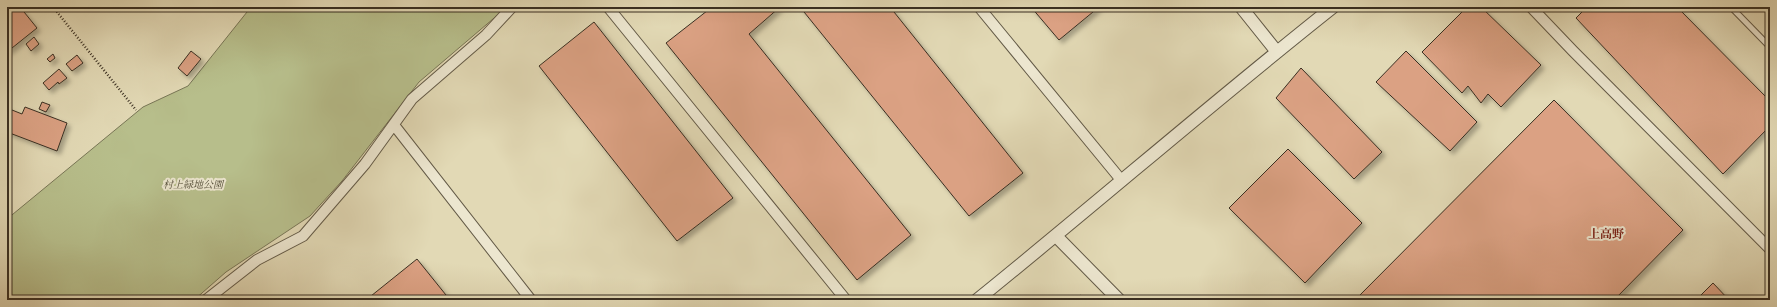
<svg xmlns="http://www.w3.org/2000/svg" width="1777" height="307" viewBox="0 0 1777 307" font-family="'Libre Caslon Text','Noto Serif JP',serif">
<defs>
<filter id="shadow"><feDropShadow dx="3.5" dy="3.5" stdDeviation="2" flood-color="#0004"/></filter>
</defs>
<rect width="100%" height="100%" fill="#e2d9b5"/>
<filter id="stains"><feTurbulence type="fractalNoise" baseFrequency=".005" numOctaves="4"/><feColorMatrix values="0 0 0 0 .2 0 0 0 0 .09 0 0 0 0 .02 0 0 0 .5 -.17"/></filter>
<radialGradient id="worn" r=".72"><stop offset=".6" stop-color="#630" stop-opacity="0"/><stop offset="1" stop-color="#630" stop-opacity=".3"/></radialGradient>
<path fill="#b7be8b" stroke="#787656" d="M251,7H507L419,82L342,181L310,216L226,272L194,300H7V219L143,107L188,86Z"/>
<path fill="#dba183" stroke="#392f22" filter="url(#shadow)" d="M7,7H20L37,28L7,52Z
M712,7H780L749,34L911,235L857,280L666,43Z
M800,7H890L1023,173L969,216Z
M1031,7H1099L1059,40Z
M1467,7H1481L1541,65L1501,107L1488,94L1481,103L1468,86L1462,93L1422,52Z
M1587,7H1677L1770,101V126L1723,174L1576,18Z
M594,22L733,198L677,241L539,66Z
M34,37L39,44L31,51L26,44Z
M191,51L201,59L187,76L178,68Z
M1406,51L1477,122L1450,151L1376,82Z
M53,54L55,58L50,62L47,59Z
M77,55L83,63L72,71L66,64Z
M1301,68L1382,152L1354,179L1276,98Z
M59,69L67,78L59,84L58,82L49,90L43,83Z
M1554,100L1683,230L1614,300H1355Z
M42,102L50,105L46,112L39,109Z
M25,107L67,123L57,151L7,132V108L22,114Z
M1288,149L1362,223L1305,283L1229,208Z
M417,259L450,300H366Z
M1713,283L1729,300H1696Z
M1081,295L1085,300H1074Z"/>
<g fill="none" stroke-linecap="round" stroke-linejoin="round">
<g stroke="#635a47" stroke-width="7">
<path id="service" d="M1731,7L1770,47"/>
</g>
<g stroke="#635a47" stroke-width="12">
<path id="minor" d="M608,7L846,300
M979,7L1122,181
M1531,7L1573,51L1770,249
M394,125L531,300
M206,300L257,260L303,236L365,164L412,99L486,35L512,7"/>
</g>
<g stroke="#635a47" stroke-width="14">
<path id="tertiary" d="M1241,7L1277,52
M1056,236L1119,300
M977,300C1097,203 1213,102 1333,7"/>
</g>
<path stroke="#392f22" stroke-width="2.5" stroke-dasharray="1 2" stroke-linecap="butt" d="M53,7L136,110"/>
<use href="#service" stroke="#ece6cf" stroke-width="5"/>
<use href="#minor" stroke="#ece6cf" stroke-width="10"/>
<use href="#tertiary" stroke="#ece6cf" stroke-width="12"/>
</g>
<g text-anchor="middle" stroke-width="4" stroke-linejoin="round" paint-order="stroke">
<g font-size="10" font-style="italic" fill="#524c37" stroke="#ece6cf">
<text x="193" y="188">村上緑地公園</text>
</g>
<g font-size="12" font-weight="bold" fill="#7a1f14" stroke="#ece6cf">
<text x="1606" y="238">上高野</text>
</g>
</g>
<rect width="1777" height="307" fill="none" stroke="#e2d9b5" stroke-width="24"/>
<rect x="8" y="8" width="1761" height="291" fill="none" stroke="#392f22" stroke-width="2"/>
<rect x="12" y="12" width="1753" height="283" fill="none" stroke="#392f22"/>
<rect width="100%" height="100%" filter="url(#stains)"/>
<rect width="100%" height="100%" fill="url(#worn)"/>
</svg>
